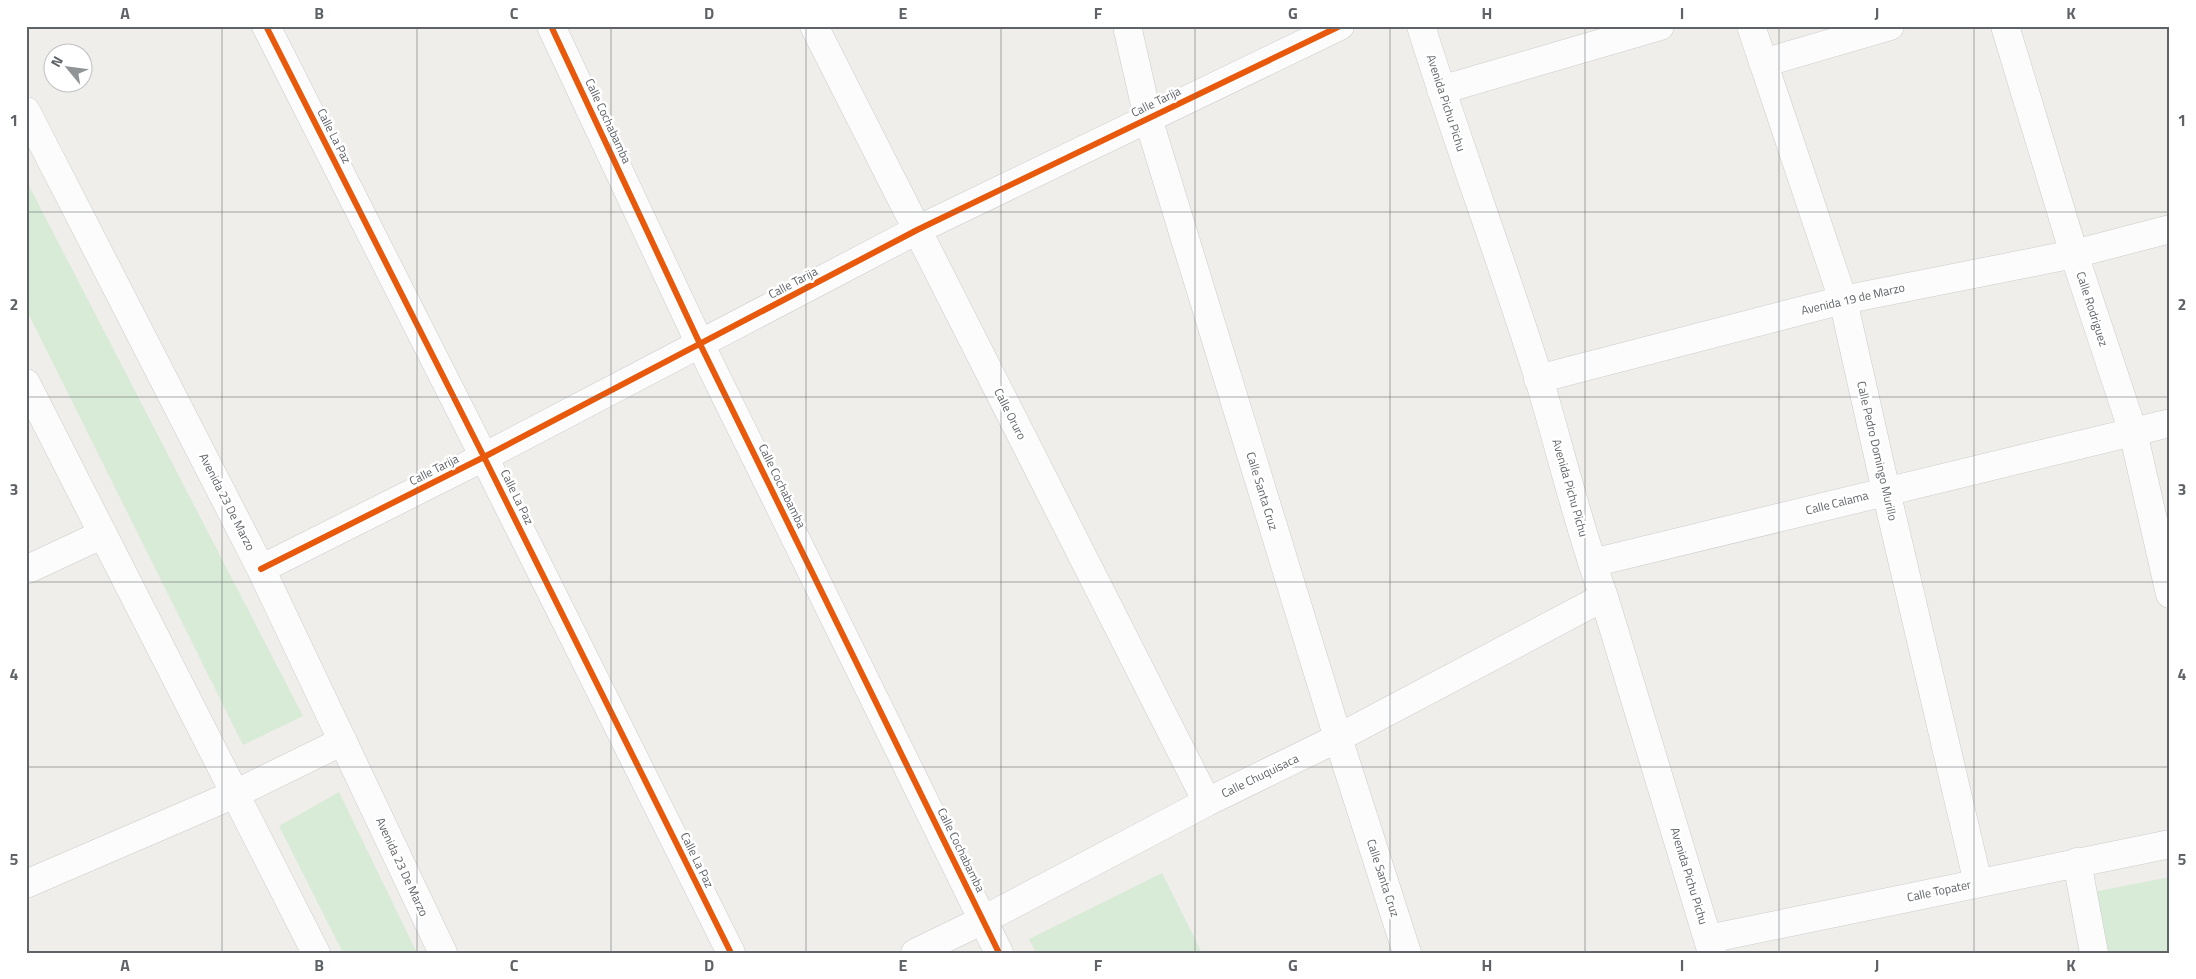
<svg xmlns="http://www.w3.org/2000/svg" width="2196" height="979" viewBox="0 0 2196 979" font-family="'Titillium Web',sans-serif">
<rect width="100%" height="100%" fill="#efeeea"/>
<path fill="#d8ebd6" d="M26,180L303,716L243,745L26,309Z
M339,792L417,953H343L279,826Z
M1162,873L1202,953H1036L1029,939Z
M2170,877V953H2107L2093,892Z"/>
<g fill="none" stroke-linecap="round" stroke-linejoin="round">
<g stroke="#cbcccc" stroke-width="29">
<path id="minor" d="M266,26L484,457L731,953
M551,26L700,344L999,953
M814,26L1207,802
M1127,26L1148,118L1338,738L1407,953
M1421,26C1458,145 1502,261 1539,379C1561,452 1578,526 1604,597L1712,953
M1751,26L1843,300L1886,491L1978,883
M2005,26L2074,254L2133,432L2170,594
M1763,63L1890,26
M1441,90L1660,26
M26,111L261,569L443,953
M1538,379L1843,300L2074,254L2170,229
M26,383L316,953
M1592,563L2170,423
M261,569L484,457L917,230L1340,26
M26,570L103,534
M2077,862L2094,953
M26,884L235,794L343,741
M1708,939L2170,844
M915,953L983,920L1207,802L1338,738L1604,597"/>
</g>
<use href="#minor" stroke="#fdfcfc" stroke-width="28"/>
<g stroke="#fff" stroke-width="9">
<path id="cycleway" d="M266,26L484,457L731,953
M551,26L700,344L999,953
M261,569L484,457L917,230L1340,26"/>
</g>
<use href="#cycleway" stroke="#e8590c" stroke-width="6"/>
</g>
<path fill="none" stroke="#5f6368" stroke-width="1" stroke-opacity="0.55" d="M222,26V953M417,26V953M611,26V953M806,26V953M1001,26V953M1195,26V953M1390,26V953M1585,26V953M1779,26V953M1974,26V953M26,212H2170M26,397H2170M26,582H2170M26,767H2170"/>
<g text-anchor="middle" stroke-width="5" stroke-linejoin="round" paint-order="stroke">
<g font-size="12" fill="#5f6368" stroke="#fff">
<text transform="translate(1156 102) rotate(-26)" y="4">Calle Tarija</text>
<text transform="translate(1446 103) rotate(72)" y="4">Avenida Pichu Pichu</text>
<text transform="translate(608 121) rotate(65)" y="4">Calle Cochabamba</text>
<text transform="translate(334 136) rotate(63)" y="4">Calle La Paz</text>
<text transform="translate(793 283) rotate(-28)" y="4">Calle Tarija</text>
<text transform="translate(1853 299) rotate(-13)" y="4">Avenida 19 de Marzo</text>
<text transform="translate(2092 309) rotate(72)" y="4">Calle Rodriguez</text>
<text transform="translate(1010 414) rotate(63)" y="4">Calle Oruro</text>
<text transform="translate(1877 451) rotate(77)" y="4">Calle Pedro Domingo Murillo</text>
<text transform="translate(434 470) rotate(-27)" y="4">Calle Tarija</text>
<text transform="translate(782 486) rotate(64)" y="4">Calle Cochabamba</text>
<text transform="translate(1570 488) rotate(74)" y="4">Avenida Pichu Pichu</text>
<text transform="translate(1262 491) rotate(73)" y="4">Calle Santa Cruz</text>
<text transform="translate(517 497) rotate(64)" y="4">Calle La Paz</text>
<text transform="translate(227 502) rotate(63)" y="4">Avenida 23 De Marzo</text>
<text transform="translate(1837 503) rotate(-14)" y="4">Calle Calama</text>
<text transform="translate(1260 776) rotate(-26)" y="4">Calle Chuquisaca</text>
<text transform="translate(961 850) rotate(64)" y="4">Calle Cochabamba</text>
<text transform="translate(697 860) rotate(64)" y="4">Calle La Paz</text>
<text transform="translate(402 867) rotate(65)" y="4">Avenida 23 De Marzo</text>
<text transform="translate(1689 876) rotate(73)" y="4">Avenida Pichu Pichu</text>
<text transform="translate(1383 878) rotate(72)" y="4">Calle Santa Cruz</text>
<text transform="translate(1939 891) rotate(-12)" y="4">Calle Topater</text>
</g>
</g>
<rect width="2196" height="979" fill="none" stroke="#ffffff" stroke-width="55"/>
<g transform="translate(68 68) rotate(299)"><circle r="24" fill="#ffffff" stroke="#bfc1c3"/>
<path d="M0-4L9 19L0 12L-9 19Z" fill="#919496"/>
<text y="-8" font-size="14" font-weight="bold" text-anchor="middle" fill="#5f6368">N</text>
</g>
<rect x="28" y="28" width="2140" height="924" fill="none" stroke="#5f6368" stroke-width="2"/>
<g font-size="16" text-anchor="middle" font-weight="bold" fill="#5f6368">
<text x="125" y="19">A</text>
<text x="319" y="19">B</text>
<text x="514" y="19">C</text>
<text x="709" y="19">D</text>
<text x="903" y="19">E</text>
<text x="1098" y="19">F</text>
<text x="1293" y="19">G</text>
<text x="1487" y="19">H</text>
<text x="1682" y="19">I</text>
<text x="1877" y="19">J</text>
<text x="2071" y="19">K</text>
<text x="14" y="126">1</text>
<text x="2182" y="126">1</text>
<text x="14" y="310">2</text>
<text x="2182" y="310">2</text>
<text x="14" y="495">3</text>
<text x="2182" y="495">3</text>
<text x="14" y="680">4</text>
<text x="2182" y="680">4</text>
<text x="14" y="865">5</text>
<text x="2182" y="865">5</text>
<text x="125" y="971">A</text>
<text x="319" y="971">B</text>
<text x="514" y="971">C</text>
<text x="709" y="971">D</text>
<text x="903" y="971">E</text>
<text x="1098" y="971">F</text>
<text x="1293" y="971">G</text>
<text x="1487" y="971">H</text>
<text x="1682" y="971">I</text>
<text x="1877" y="971">J</text>
<text x="2071" y="971">K</text>
</g>
</svg>
